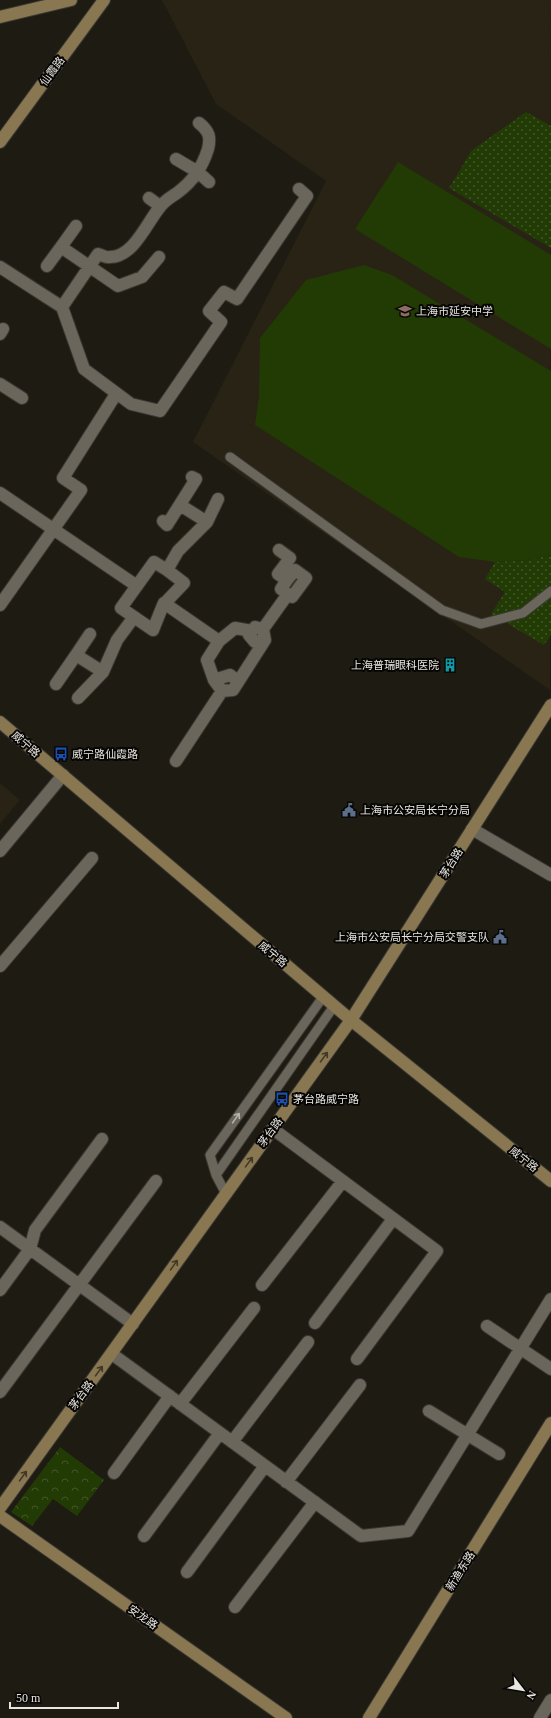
<svg xmlns="http://www.w3.org/2000/svg" width="551" height="1718" viewBox="0 0 551 1718" font-family="'Times New Roman','Noto Sans SC',serif">
<defs>
<pattern id="grass-dots" width="8" height="8" patternUnits="userSpaceOnUse"><rect width="8" height="8" fill="#223b05"/><path d="M2 2h.1M6 6h.1" fill="none" stroke="#425729" stroke-width="1.8" stroke-linecap="round"/></pattern>
<pattern id="forest-crowns" width="20" height="18" patternUnits="userSpaceOnUse"><rect width="20" height="18" fill="#223b05"/><path d="M2 6a3 3 0 1 1 6 0M12 15a3 3 0 1 1 6 0" fill="none" stroke="#425729"/></pattern>
</defs>
<rect width="100%" height="100%" fill="#1e1b12"/>
<path fill="#282314" d="M162,0H551L550,690L193,442L326,181L216,104Z
M0,783L20,800L0,824Z"/>
<path fill="url(#grass-dots)" d="M526,112L551,126V248L449,188L472,150Z
M551,555V635L544,645L491,614L505,592L485,579L495,562L526,560Z"/>
<path fill="url(#forest-crowns)" d="M60,1447L104,1480L77,1516L53,1499L32,1526L11,1512Z"/>
<path fill="#223b05" d="M398,162L551,255V349L355,229Z
M364,265L392,275L551,371V555L526,560L495,562L459,557L255,425L259,396L260,338L306,280Z"/>
<g fill="none" stroke-linecap="round" stroke-linejoin="round">
<g stroke="#393733" stroke-width="11">
<path id="lane" d="M230,457L442,610L481,624L523,613L551,591
M216,1175L334,1006
M226,1194L216,1175L210,1155L323,997"/>
</g>
<g stroke="#393733" stroke-width="14">
<path id="street" d="M176,159L198,172L209,182
M149,198L160,206
M76,226L61,247L118,286L142,277L159,257
M47,266L61,247
M0,267L62,307L98,254C102,255 106,258 110,257C134,257 147,222 160,207C164,201 171,197 177,193C193,181 202,168 208,149C211,137 209,131 199,123
M62,307L84,369L131,404L160,411L221,322L209,311L224,292L237,299L307,196L299,189
M0,334L3,329
M0,384L22,398
M0,493L137,586
M180,505L207,522
M163,521L167,525L196,479L192,477
M279,550L290,558L278,574L287,580L295,570L306,578L292,597L281,589L287,580
M167,570L154,562L121,608L153,630L163,605L184,583L167,570L178,551L207,522L218,499
M164,603L219,641
M0,605L81,490L63,478L116,394
M263,629L265,640L255,642L249,635L255,627L263,629L288,594
M252,631L235,628L219,641L207,660L214,680L222,691L233,690L265,640
M90,634L76,655L103,672
M214,680L230,675L238,681
M56,684L76,655
M78,698L103,672L117,640L134,617
M176,761L222,691
M472,829L551,875
M0,851L63,775
M0,966L92,858
M273,1129L437,1251L357,1359
M0,1227L133,1324
M262,1285L343,1181
M0,1290L30,1249L35,1230L102,1139
M315,1323L393,1219
M487,1326L551,1369
M112,1354L361,1536L408,1531L551,1299
M0,1392L156,1181
M180,1404L254,1308
M429,1411L499,1454
M232,1442L308,1342
M114,1473L170,1396
M286,1482L360,1385
M144,1536L220,1433
M187,1572L265,1466
M235,1607L315,1502
M540,1718L551,1700"/>
</g>
<g stroke="#393733" stroke-width="14">
<path id="secondary" d="M0,17L71,0
M0,142L104,0
M0,722L351,1020L551,1181
M0,1508L351,1020L551,705
M0,1516L286,1718
M369,1718L551,1423"/>
</g>
<use href="#lane" stroke="#6a665c" stroke-width="9"/>
<use href="#street" stroke="#6a665c" stroke-width="12"/>
<use href="#secondary" stroke="#887750" stroke-width="12"/>
</g>
<defs><path id="oneway-shaft" d="M-6 0H5M1.5-3L5.5 0L1.5 3" fill="none" stroke-width="1.6" stroke-linecap="round" stroke-linejoin="round"/></defs>
<g stroke="#413926">
<use href="#oneway-shaft" transform="translate(324 1057) rotate(-54)"/>
<use href="#oneway-shaft" transform="translate(249 1162) rotate(-54)"/>
<use href="#oneway-shaft" transform="translate(174 1265) rotate(-55)"/>
<use href="#oneway-shaft" transform="translate(99 1371) rotate(-54)"/>
<use href="#oneway-shaft" transform="translate(23 1476) rotate(-54)"/>
</g>
<use stroke="#b6b3ab" href="#oneway-shaft" transform="translate(236 1118) rotate(-55)"/>
<defs>
<g id="school-bare" transform="scale(1.08)"><path d="M0-5L7-2L0 1L-7-2ZM-4 1L0 2.5L4 1V4Q0 6-4 4Z" fill="#8d6e63" stroke="#070604" stroke-width="2.5" paint-order="stroke"/></g>
<g id="building-bare" transform="scale(1.08)"><path d="M-4-6H4V6H1V3H-1V6H-4ZM-2.5-4.3h1.7v1.8h-1.7ZM.8-4.3h1.7v1.8H.8ZM-2.5-1h1.7V.8h-1.7ZM.8-1h1.7V.8H.8Z" fill="#0f9aa8" stroke="#070604" stroke-width="2.5" paint-order="stroke"/></g>
<g id="bus-bare" transform="scale(1.08)"><path d="M-5-6H5V4H4V6H2V4H-2V6H-4V4H-5ZM-3.5-4V0h7V-4ZM-3.5 1.2v1.5H-2V1.2ZM2 1.2v1.5H3.5V1.2Z" fill="#1a4fb4" stroke="#070604" stroke-width="2.5" paint-order="stroke"/></g>
<g id="civic-bare" transform="scale(1.08)"><path d="M-.6-6.5H3V-4.5H.6V-3L4-1V1h2V6H-6V1h2V-1L-.6-3ZM-1.2 2.5V6h2.4V2.5Z" fill="#5c6f8a" stroke="#070604" stroke-width="2.5" paint-order="stroke"/></g>
</defs>
<g fill-rule="evenodd">
<use href="#school-bare" x="405" y="311"/>
<use href="#building-bare" x="450" y="665"/>
<use href="#bus-bare" x="61" y="754"/>
<use href="#civic-bare" x="349" y="810"/>
<use href="#civic-bare" x="500" y="937"/>
<use href="#bus-bare" x="282" y="1099"/>
</g>
<g text-anchor="middle" stroke-width="4" stroke-linejoin="round" paint-order="stroke">
<g font-size="11" fill="#e8e6e0" stroke="#070604">
<text transform="translate(52 71) rotate(-54)" y="4">仙霞路</text>
<text transform="translate(26 744) rotate(41)" y="4">威宁路</text>
<text transform="translate(451 863) rotate(-58)" y="4">茅台路</text>
<text transform="translate(273 954) rotate(40)" y="4">威宁路</text>
<text transform="translate(270 1132) rotate(-54)" y="4">茅台路</text>
<text transform="translate(524 1159) rotate(39)" y="4">威宁路</text>
<text transform="translate(81 1395) rotate(-54)" y="4">茅台路</text>
<text transform="translate(460 1571) rotate(-58)" y="4">新渔东路</text>
<text transform="translate(143 1617) rotate(35)" y="4">安龙路</text>
</g>
<g font-size="11" fill="#e8e6e0" stroke="#070604" text-anchor="start">
<text x="416" y="315">上海市延安中学</text>
<text x="439" y="669" text-anchor="end">上海普瑞眼科医院</text>
<text x="72" y="758">威宁路仙霞路</text>
<text x="360" y="814">上海市公安局长宁分局</text>
<text x="489" y="941" text-anchor="end">上海市公安局长宁分局交警支队</text>
<text x="293" y="1103">茅台路威宁路</text>
</g>
</g>
<g transform="translate(523 1690) rotate(121)" stroke="#070604" stroke-width="3" paint-order="stroke">
<path d="M0-3L7 15L0 10L-7 15Z" fill="#e8e6e0"/>
<text y="-6" font-size="11" font-weight="bold" text-anchor="middle" fill="#e8e6e0">N</text>
</g>
<path d="M10 1702v6h108v-6" fill="none" stroke="#e8e6e0" stroke-width="2"/>
<text x="16" y="1702" font-size="12" fill="#e8e6e0" stroke="#070604" stroke-width="3" paint-order="stroke">50 m</text>
</svg>
